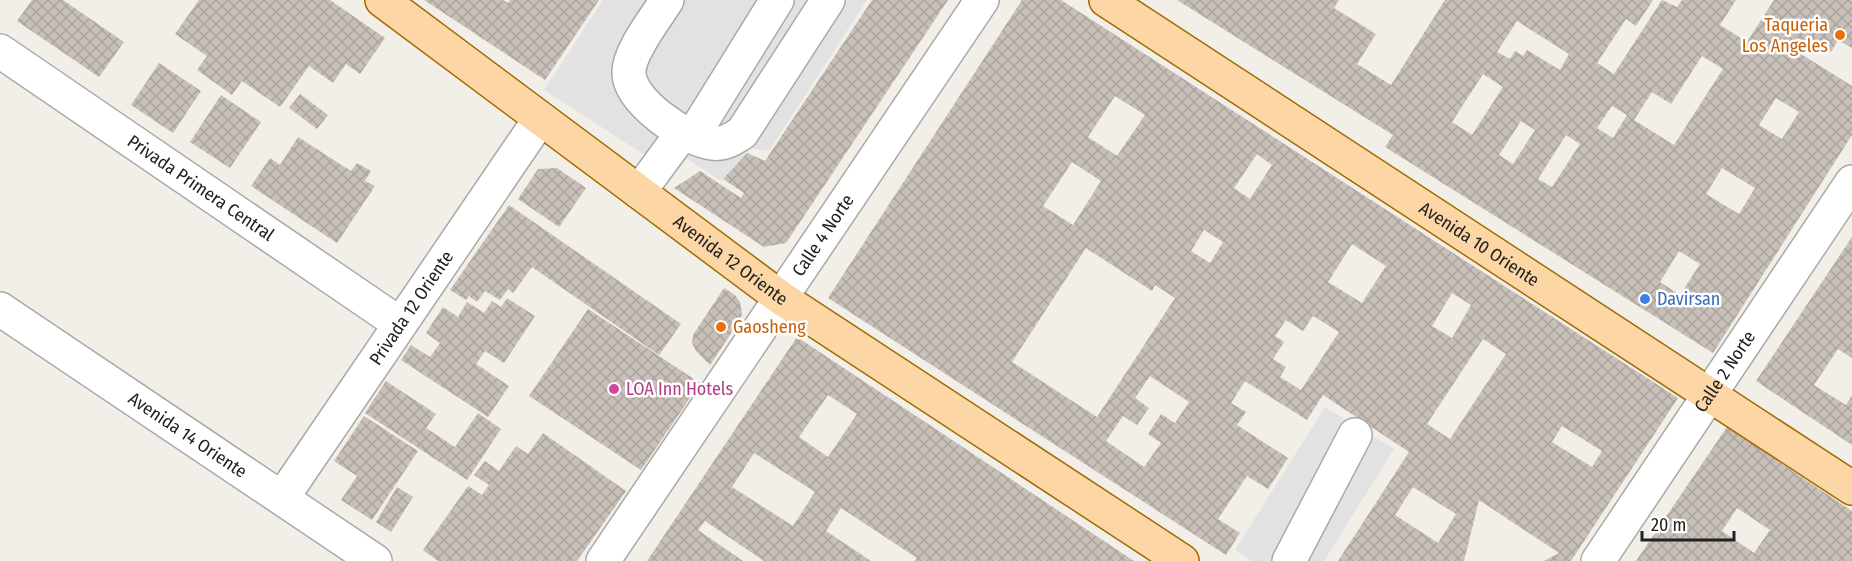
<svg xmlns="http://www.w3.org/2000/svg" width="1852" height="561" viewBox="0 0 1852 561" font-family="'Fira Sans Condensed',sans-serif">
<defs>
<pattern id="building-cross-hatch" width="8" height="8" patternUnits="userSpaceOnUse" patternTransform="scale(1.5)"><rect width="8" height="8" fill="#c7bfb8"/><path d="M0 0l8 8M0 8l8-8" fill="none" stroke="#aba49e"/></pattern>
</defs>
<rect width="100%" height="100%" fill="#f2efe9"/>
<path fill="#e2e2e2" d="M603,0H867L769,151L750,148L721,181L684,157L673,173L544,90Z
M1325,407L1394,449L1324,561H1252L1235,550Z"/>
<path fill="url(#building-cross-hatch)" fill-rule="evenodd" d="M32,0H63L124,42L99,77L17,21Z
M199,0H330L385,38L360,74L346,64L333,83L309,66L280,107L242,81L232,95L197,70L207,56L175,34Z
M424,0H503L508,3L510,0H599L545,80Z
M872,0H948L786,243L764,247L674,188L700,171L741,198L744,193L723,179L747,153L765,161Z
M1022,0H1061L1678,398L1571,561H1544L1559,553L1479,500L1464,561H1338L1409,452L1323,395L1307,420L1245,381L1231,403L1246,412L1237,425L1288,458L1268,489L1247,476L1218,519L1240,533L1226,555L828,298ZM1115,96L1145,115L1117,156L1088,137ZM1257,154L1272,165L1250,199L1234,188ZM1072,162L1101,181L1073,225L1043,206ZM1204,230L1223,242L1210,263L1191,251ZM1352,244L1386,266L1362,303L1328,282ZM1086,248L1152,291L1155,285L1175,298L1097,417L1012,362ZM1452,293L1471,305L1452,338L1432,326ZM1313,316L1339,332L1301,390L1280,377L1286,367L1273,359L1284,342L1275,336L1286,320L1303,331ZM1483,339L1506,354L1450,439L1427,424ZM1150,376L1189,402L1175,423L1161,414L1148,434L1161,443L1144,467L1106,441L1123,416L1137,425L1149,408L1135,398ZM1562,426L1602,451L1592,467L1552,442ZM1413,487L1456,514L1438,543L1395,515Z
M1177,0H1339L1334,8L1376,34L1357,64L1391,85L1445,0H1653L1636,26L1626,19L1597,63L1614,74L1662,0L1677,7L1682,0H1736L1720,25L1747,42L1774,0H1852V48L1838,40L1831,52L1811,39L1801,54L1852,86V135L1713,353L1385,147L1393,135ZM1517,21L1569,54L1560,70L1527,50L1523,56L1515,51L1510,59L1497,52ZM1702,56L1723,69L1674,145L1634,120L1652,92L1671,104ZM1483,74L1503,87L1472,135L1452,122ZM1776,98L1799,112L1782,139L1759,125ZM1612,106L1627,115L1613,138L1597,128ZM1521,121L1535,130L1513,164L1499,155ZM1566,135L1580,144L1552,187L1538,179ZM1722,168L1755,188L1739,214L1706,194ZM1679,251L1700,264L1680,295L1660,282Z
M159,63L201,91L173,133L131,105Z
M300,94L328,115L317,129L289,108Z
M221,95L261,122L230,168L190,142Z
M298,137L351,171L357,163L371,171L365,181L375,186L337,243L251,186L270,158L280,165Z
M557,168L586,188L559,227L518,199L538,169Z
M509,205L681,324L659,355L532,267L513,293L508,289L500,300L485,291L477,302L469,296L466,300L450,290Z
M1852,237V358L1838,349L1814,385L1846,405L1852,395V445L1756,381Z
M724,288L735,295L740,302L742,314L740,320L710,365L696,351L692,343L693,335Z
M507,298L535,316L504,363L485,351L476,364L509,386L488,417L401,360L411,345L430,357L440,343L426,333L443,307L458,317L467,302L484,313L492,301L501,307Z
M588,309L700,383L641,470L529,396Z
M797,337L907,410L1134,561H915L917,558L841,508L826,531L871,561H764L705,521L698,530L743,561H647ZM828,395L857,414L828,457L799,437ZM754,453L815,492L793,526L732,487Z
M386,381L436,414L426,428L455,447L478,413L501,429L467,480L365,413Z
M364,416L418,451L372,520L341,500L357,476L334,461Z
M1727,427L1852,511V561H1636ZM1737,508L1770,530L1754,553L1722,531Z
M543,433L626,491L577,561H438L423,550L468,486L482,495L489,485L474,475L485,461L499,471L516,446L528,454Z
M397,487L413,497L391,532L376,522Z"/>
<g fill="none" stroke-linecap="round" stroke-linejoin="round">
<g stroke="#a9a9a9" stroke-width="36">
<g id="minor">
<path d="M667,0C656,18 629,51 629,72C628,101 686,140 712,143C724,145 732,139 742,133L828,0"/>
<path id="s1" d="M0,51L400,324"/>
<path d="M692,137L777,0"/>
<path d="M639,192L683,132"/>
<path id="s2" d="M0,309L375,561"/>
<path id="s3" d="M282,498L540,119"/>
<path id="s4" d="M603,561L982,0"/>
<path d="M1289,561L1355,435"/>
<path id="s5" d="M1598,561L1852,182"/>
</g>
</g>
<g stroke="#a06b00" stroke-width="36">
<g id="major">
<path id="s6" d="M382,0L781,298L1182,561"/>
<path id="s7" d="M1106,0L1852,488"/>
</g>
</g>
<use href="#minor" stroke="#fff" stroke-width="33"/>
<use href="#major" stroke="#fcd6a4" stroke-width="33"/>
</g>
<g fill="#e8710a" stroke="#fff" stroke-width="2">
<circle cx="1840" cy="35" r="6"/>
<circle cx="721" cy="327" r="6"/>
</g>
<circle fill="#3f7fe0" stroke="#fff" stroke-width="2" cx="1645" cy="299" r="6"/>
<circle fill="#d1479c" stroke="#fff" stroke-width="2" cx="614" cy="389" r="6"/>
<g text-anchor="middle" stroke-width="5" stroke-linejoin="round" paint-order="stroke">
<g font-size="18" fill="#c56008" stroke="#fff" text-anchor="end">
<text x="1828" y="31">Taqueria<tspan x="1828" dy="21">Los Angeles</tspan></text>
<text x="733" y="333" text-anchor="start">Gaosheng</text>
</g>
<g font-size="18" fill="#222" stroke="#fff">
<text dy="6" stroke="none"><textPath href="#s1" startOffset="243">Privada Primera Central</textPath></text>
<text dy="6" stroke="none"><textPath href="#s4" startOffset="393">Calle 4 Norte</textPath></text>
<text dy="6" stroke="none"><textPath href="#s7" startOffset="446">Avenida 10 Oriente</textPath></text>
<text dy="6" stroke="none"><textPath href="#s6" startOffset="435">Avenida 12 Oriente</textPath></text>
<text dy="6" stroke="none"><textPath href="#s3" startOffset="230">Privada 12 Oriente</textPath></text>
<text dy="6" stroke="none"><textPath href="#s5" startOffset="228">Calle 2 Norte</textPath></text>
<text dy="6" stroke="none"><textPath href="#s2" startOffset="226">Avenida 14 Oriente</textPath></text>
</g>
<g font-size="18" fill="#366cbe" stroke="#fff" text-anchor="start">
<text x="1657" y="305">Davirsan</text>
</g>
<g font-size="18" fill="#b23c85" stroke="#fff" text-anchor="start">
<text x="626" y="395">LOA Inn Hotels</text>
</g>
</g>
<path d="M1642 531v9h92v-9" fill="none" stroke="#222222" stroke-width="3"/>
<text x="1651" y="531" font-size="18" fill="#222222" stroke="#ffffff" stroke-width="4.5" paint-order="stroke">20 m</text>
</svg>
